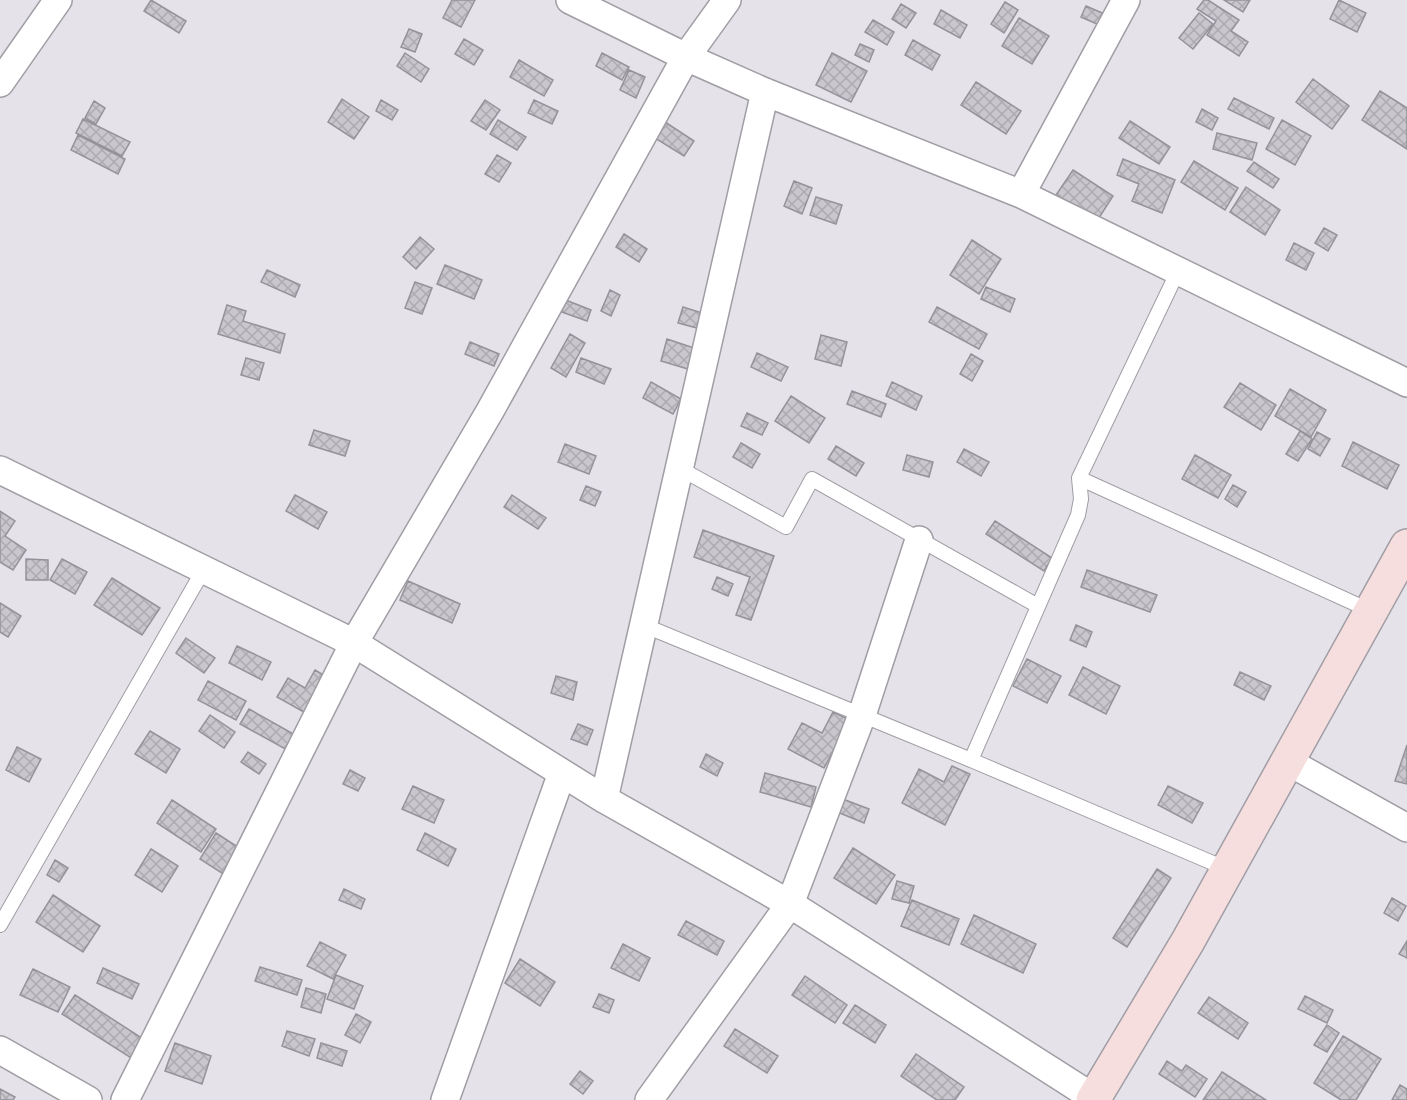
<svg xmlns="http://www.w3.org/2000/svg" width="1407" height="1100" viewBox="0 0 1407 1100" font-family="Quicksand,sans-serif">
<defs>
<pattern id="building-cross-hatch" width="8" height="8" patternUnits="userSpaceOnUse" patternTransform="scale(1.5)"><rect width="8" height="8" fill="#c9c6cd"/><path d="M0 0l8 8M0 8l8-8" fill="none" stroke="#adaab0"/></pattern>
</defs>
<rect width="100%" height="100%" fill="#e5e2ea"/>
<path fill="url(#building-cross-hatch)" stroke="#95939a" stroke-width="1.5" d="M151,0L186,21L179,33L144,11Z
M452,0H475L461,27L443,18Z
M1204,0H1208L1239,20L1231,31L1248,42L1239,56L1207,35L1216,21L1197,9Z
M1224,0H1250L1243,12Z
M1339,0L1366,13L1357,32L1330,19Z
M1005,2L1018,10L1004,33L991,24Z
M901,4L916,13L906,28L892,19Z
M1086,6L1109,16L1104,27L1081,17Z
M941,10L967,25L960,38L934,24Z
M1199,13L1213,24L1193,49L1179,38Z
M1019,18L1049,36L1032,64L1002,46Z
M873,20L894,32L887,45L865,32Z
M409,29L422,34L415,52L401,47Z
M464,39L483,50L474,65L455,54Z
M913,40L940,55L932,70L905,55Z
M860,44L874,50L869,62L855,55Z
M405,53L429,69L421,82L397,66Z
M602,53L629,67L622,80L596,66Z
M832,53L867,71L851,102L816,85Z
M519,60L553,80L544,96L510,77Z
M629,70L645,77L636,98L620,90Z
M1313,79L1349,106L1332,129L1296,102Z
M976,82L1021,111L1006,134L961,105Z
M1380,91L1407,108V149L1362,120Z
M1234,98L1274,118L1269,129L1228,109Z
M342,99L369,117L354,139L328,122Z
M381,100L398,110L392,120L376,111Z
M485,100L500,110L486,130L471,121Z
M534,100L558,111L552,124L528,113Z
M94,101L105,108L96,124L85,118Z
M1202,109L1218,118L1212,130L1196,122Z
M83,119L130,142L122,156L76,133Z
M498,120L526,137L517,150L490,134Z
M1282,120L1311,136L1295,165L1266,149Z
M1130,121L1170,147L1159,164L1119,138Z
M665,122L694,141L684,156L655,138Z
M1217,133L1257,143L1252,160L1213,149Z
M78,135L125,159L118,174L71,150Z
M497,155L511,163L499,182L485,174Z
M1123,159L1175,180L1162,213L1132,201L1139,184L1117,175Z
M1194,161L1238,188L1225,210L1181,182Z
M1254,162L1279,179L1273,188L1247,171Z
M1073,170L1113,196L1097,221L1056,195Z
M794,181L812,188L802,214L784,206Z
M1246,187L1280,210L1265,235L1230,212Z
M816,197L842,205L836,224L810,215Z
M1324,228L1337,235L1328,251L1315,243Z
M624,234L647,249L639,262L616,247Z
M420,237L434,249L416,269L403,257Z
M972,240L1001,259L979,294L950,275Z
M1294,243L1314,253L1306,270L1286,260Z
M445,265L482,280L474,299L437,284Z
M267,270L300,285L295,297L261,282Z
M415,282L432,288L422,314L405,308Z
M986,287L1015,299L1010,312L981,299Z
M610,290L620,295L611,316L601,311Z
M563,299L591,310L587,321L559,311Z
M227,305L246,311L243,321L285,334L280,353L218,334Z
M683,307L702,313L697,328L678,323Z
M937,307L987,334L979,349L929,322Z
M570,334L585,343L566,377L551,368Z
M821,335L847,342L841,366L815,359Z
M667,339L694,348L688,369L661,361Z
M470,342L499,354L494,366L465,354Z
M757,353L788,367L781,381L751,367Z
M971,354L983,361L972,381L960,374Z
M246,358L264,363L259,380L241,375Z
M581,358L611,369L604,384L576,372Z
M651,382L681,399L673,414L643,398Z
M892,382L922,396L916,410L886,396Z
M1240,383L1276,405L1261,430L1224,407Z
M1290,389L1326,410L1311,437L1275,416Z
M852,391L886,404L881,417L847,404Z
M791,396L825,418L809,443L775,421Z
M747,413L768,423L762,435L741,426Z
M314,430L350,441L345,456L309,445Z
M1300,431L1312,439L1298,461L1286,454Z
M1317,432L1330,439L1320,456L1308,449Z
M1353,442L1399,465L1387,489L1342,466Z
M741,443L760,454L752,468L733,457Z
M565,444L596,456L589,474L558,462Z
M836,446L864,463L856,476L828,459Z
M964,449L989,462L981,476L957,462Z
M907,455L933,462L929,477L903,470Z
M1195,455L1231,475L1218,498L1182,479Z
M1233,485L1246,492L1237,507L1225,499Z
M586,486L601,492L595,506L580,500Z
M295,495L327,512L318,529L286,511Z
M512,495L546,518L538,529L504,507Z
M0,511L15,521L5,536L26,550L13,570L0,562Z
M995,521L1052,558L1044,571L986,534Z
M703,530L774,556L751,620L736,615L750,577L694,557Z
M26,559L48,560V580H26Z
M62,559L87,572L75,594L50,580Z
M1087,570L1157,595L1150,612L1081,587Z
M717,577L733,584L728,596L712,589Z
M112,578L160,608L142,635L94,605Z
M408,581L460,604L452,623L400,600Z
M0,603L21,616L8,637L0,632Z
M1076,625L1092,632L1086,647L1070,640Z
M186,638L215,658L204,673L176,653Z
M237,646L271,662L262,680L229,663Z
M1027,659L1061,676L1047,703L1013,686Z
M1083,667L1120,686L1106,714L1069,695Z
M315,670L330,679L309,715L277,697L288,678L305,688Z
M1240,672L1271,686L1264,700L1234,685Z
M556,676L577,682L573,700L551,693Z
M208,681L246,701L236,720L198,700Z
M249,709L297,736L289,751L240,724Z
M833,712L850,720L824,768L788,749L802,723L822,733Z
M210,715L235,732L224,748L199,731Z
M578,724L593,730L587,745L571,739Z
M150,731L180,749L166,773L135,754Z
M1407,745V784L1395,781Z
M17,747L41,759L29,782L6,770Z
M248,752L266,764L259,774L241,762Z
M706,754L723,763L717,776L700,767Z
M952,766L970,774L945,825L902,803L919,769L944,782Z
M350,770L365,778L358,791L343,784Z
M765,773L816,787L811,807L760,792Z
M413,786L444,800L434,823L402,809Z
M1168,786L1203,803L1192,823L1158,805Z
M840,798L869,809L864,823L835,811Z
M172,800L216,829L201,852L157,823Z
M216,833L244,851L228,877L200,859Z
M425,833L456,849L448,866L417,850Z
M853,848L895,875L876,904L834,878Z
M151,849L178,866L162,892L135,875Z
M55,860L68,868L59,882L47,875Z
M1157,869L1171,878L1127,947L1113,938Z
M897,881L914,886L909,903L892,899Z
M344,889L365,899L361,909L339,900Z
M53,895L100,926L83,952L36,922Z
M1392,898L1406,906L1398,921L1384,913Z
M912,900L959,919L949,945L901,926Z
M974,915L1036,944L1023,973L961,944Z
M686,921L724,941L717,955L678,935Z
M1407,941V958L1399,954Z
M320,942L346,955L333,979L307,966Z
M623,944L650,958L639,981L611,968Z
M520,959L555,982L540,1006L505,983Z
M260,967L302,980L297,995L255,981Z
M103,968L139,984L132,999L97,983Z
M33,969L70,987L58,1012L20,995Z
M336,975L363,986L354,1009L327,999Z
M805,976L847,1005L835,1023L792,995Z
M306,988L326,994L321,1013L301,1007Z
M599,994L614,1000L609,1013L593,1007Z
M75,995L148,1042L136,1061L62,1014Z
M1305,996L1333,1010L1327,1023L1298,1009Z
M1209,997L1248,1023L1238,1039L1198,1013Z
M855,1005L886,1025L875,1043L843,1023Z
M356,1014L371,1022L360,1043L345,1035Z
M1327,1025L1339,1033L1327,1052L1314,1045Z
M735,1029L778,1056L767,1073L724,1046Z
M287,1031L315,1039L309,1056L282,1046Z
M1343,1036L1381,1059L1356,1100H1341L1314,1083Z
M175,1043L211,1056L202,1084L165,1071Z
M321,1043L347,1051L342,1066L317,1058Z
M916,1054L964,1087L955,1100H937L901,1076Z
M1167,1061L1182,1071L1186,1065L1207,1079L1195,1097L1159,1074Z
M580,1071L593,1081L583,1094L570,1084Z
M1222,1072L1266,1100H1203Z
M1400,1085L1407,1089V1100H1392Z
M0,1089L15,1097L13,1100H0Z"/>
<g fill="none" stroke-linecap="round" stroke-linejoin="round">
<g stroke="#a09da4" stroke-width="16">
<path id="lane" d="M1178,271L1079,478L1371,611
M679,468L786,527L812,479L1038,606
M1079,478L1081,499L1078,515L971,760L1227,869
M643,625L971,760
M0,925L204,569"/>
</g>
<g stroke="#a09da4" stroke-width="30">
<path id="street" d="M570,0L686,57L765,92L1021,194L1407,383
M0,83L58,0
M1021,194L1126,0
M0,470L354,643L604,799L790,904L1097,1100
M1287,761L1407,828
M604,799L765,92
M0,1050L88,1100
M125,1100L354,643L490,411L686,57L727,0
M445,1100L562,773
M649,1100L790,904L862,715L919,540"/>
</g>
<g stroke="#a09da4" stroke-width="36">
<path id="secondary" d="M1093,1100L1188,941L1407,546"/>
</g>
<use href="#lane" stroke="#fff" stroke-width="14"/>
<use href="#street" stroke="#fff" stroke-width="27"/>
<use href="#secondary" stroke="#f7dede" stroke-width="33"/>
</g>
</svg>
